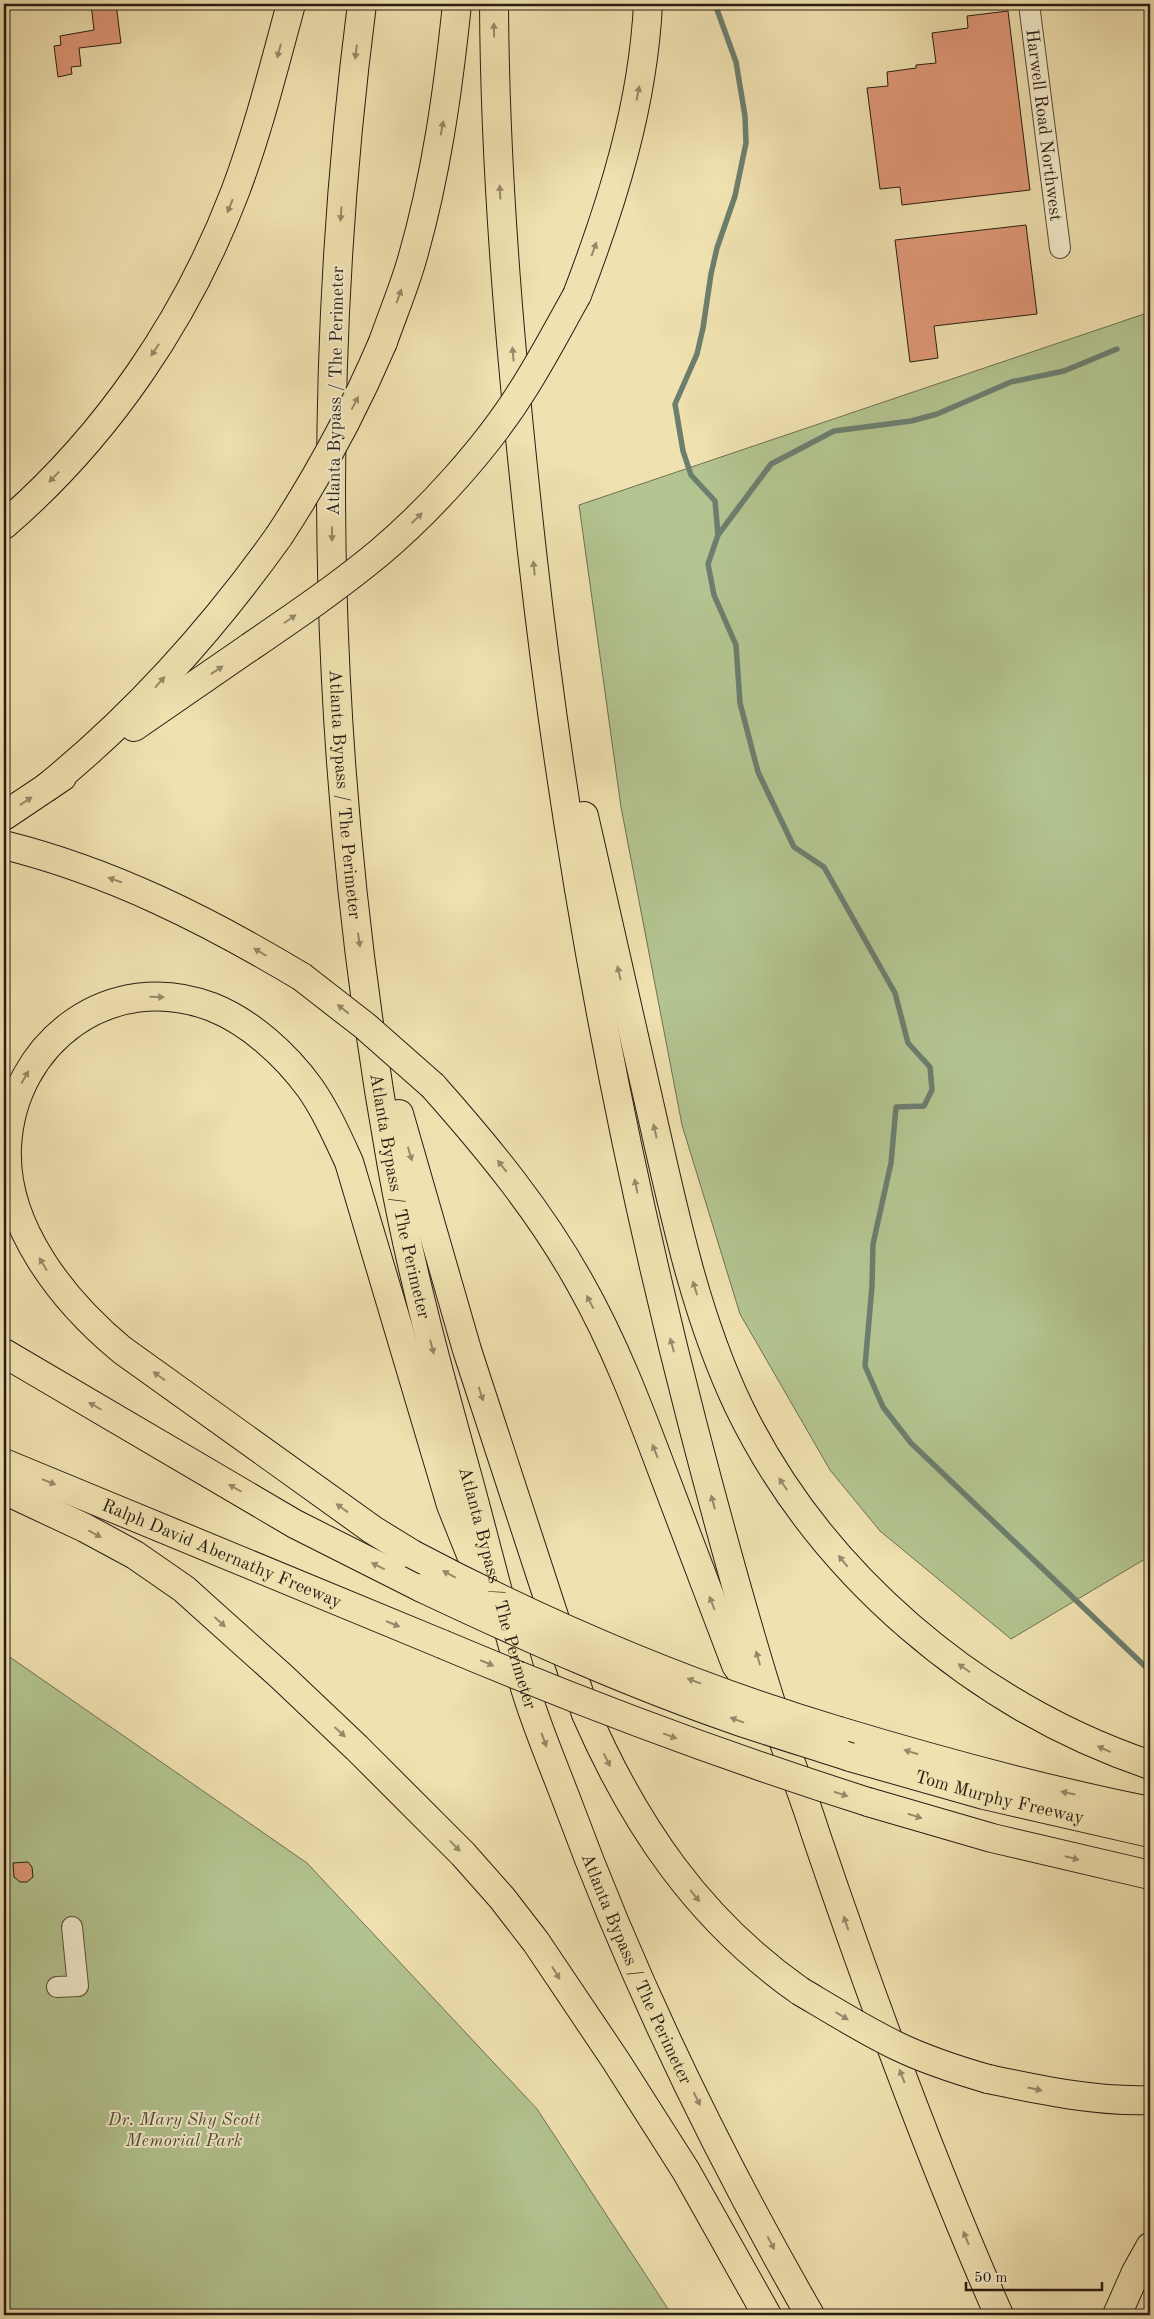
<svg xmlns="http://www.w3.org/2000/svg" width="1154" height="2319" viewBox="0 0 1154 2319" font-family="'Old Standard TT',serif">
<rect width="100%" height="100%" fill="#f0e1b0"/>
<filter id="stains"><feTurbulence type="fractalNoise" baseFrequency=".004" numOctaves="4"/><feColorMatrix values="0 0 0 0 .2 0 0 0 0 .09 0 0 0 0 .02 0 0 0 .5 -.17"/></filter>
<radialGradient id="worn" r=".72"><stop offset=".6" stop-color="#630" stop-opacity="0"/><stop offset="1" stop-color="#630" stop-opacity=".3"/></radialGradient>
<path fill="#b3c490" stroke="#6e7052" d="M1150,312V1556L1011,1639L880,1531L830,1470L740,1314L682,1125L621,807L579,505Z
M4,1653L307,1863L537,2109L672,2315H4Z"/>
<g fill="none" stroke-linecap="round" stroke-linejoin="round">
<path stroke="#6c7e6e" stroke-width="5.5" d="M715,4L736,62L745,116L746,143L735,196L717,248L711,274L703,328L697,354L675,404L683,451L691,475L715,501L718,535
M1117,349L1064,371L1011,382L937,414L911,421L834,431L771,464L718,535L708,564L714,595L736,645L740,703L758,772L794,847L824,867L895,993L908,1043L930,1067L932,1090L924,1106L896,1107L891,1163L873,1244L872,1286L865,1366L883,1407L911,1443L1150,1671"/>
</g>
<path fill="#e09877" stroke="#281d13" d="M91,4H116L121,43L79,48L81,66L71,67L72,74L58,77L54,46L61,45L60,36L94,30Z
M1008,11L1030,190L902,205L900,187L880,189L867,88L888,86L887,72L916,68V65L936,63L932,33L968,28L967,16Z
M1026,225L1037,314L934,326L938,358L910,362L895,240Z
M28,1862L32,1867L33,1877L27,1882H20L14,1877L13,1863Z"/>
<g fill="none" stroke-linecap="round" stroke-linejoin="round">
<g stroke="#5a4e3a" stroke-width="22">
<g id="minor">
<path id="s1" d="M1029,4L1060,248"/>
<path d="M57,1987L78,1986L72,1927"/>
</g>
</g>
<g stroke="#281d13" stroke-width="30">
<g id="highway">
<path id="s2" d="M362,4C312,390 323,784 392,1167C411,1273 440,1378 469,1482C488,1552 505,1623 526,1691C538,1730 554,1767 568,1804C633,1980 717,2153 810,2315"/>
<path d="M494,4C495,187 512,370 532,552C565,846 618,1136 692,1422C718,1522 745,1623 777,1722C789,1759 804,1797 816,1835C871,1997 930,2158 999,2315"/>
<path d="M577,295C613,201 643,105 648,4"/>
<path d="M383,342C392,316 403,290 411,263C436,178 448,91 457,4"/>
<path d="M4,525C107,436 186,320 235,192C258,131 274,67 291,4"/>
<path d="M134,727L250,647"/>
<path d="M47,787C138,713 212,630 279,536"/>
<path d="M4,816L62,777"/>
<path d="M584,816C607,917 630,1019 653,1120C675,1217 696,1317 739,1407C820,1574 976,1706 1150,1765"/>
<path d="M4,845C112,872 207,920 302,977"/>
<path d="M433,1086C488,1148 540,1211 580,1283C614,1343 638,1406 662,1470C687,1535 711,1600 736,1665L764,1704"/>
<path d="M399,1114L467,1350L586,1714C635,1826 699,1920 800,1991"/>
<path d="M4,1353L295,1524L422,1588"/>
<path id="s3" d="M4,1463L442,1644"/>
<path d="M4,1490L85,1528L135,1555L184,1589L281,1676L357,1748L463,1854L502,1898L536,1942L616,2061L686,2171L767,2315"/>
<path d="M412,1554L373,1530L122,1350C64,1302 3,1227 7,1147C12,1042 111,968 212,1007C250,1022 286,1055 310,1088C326,1111 337,1136 349,1162L451,1505L479,1575"/>
<path d="M839,1731C942,1762 1045,1790 1150,1811"/>
<path id="s4" d="M850,1757L984,1795L1150,1833"/>
<path d="M868,1802L992,1838L1150,1875"/>
<path d="M988,2079C1041,2090 1096,2102 1150,2100"/>
<path d="M1117,2315L1136,2272L1150,2247"/>
</g>
</g>
<use href="#minor" stroke="#f5eccc" stroke-width="20"/>
<use href="#highway" stroke="#f0e1b0" stroke-width="28"/>
<g stroke="#281d13" stroke-width="30" stroke-linecap="butt">
<path id="highway-bridge" d="M279,536C319,475 354,410 383,342
M250,647C294,617 338,587 379,553C430,510 487,447 522,391C542,360 559,327 577,295
M302,977L365,1026L433,1086
M412,1554C548,1626 692,1687 839,1731
M422,1588C526,1637 632,1685 741,1722C777,1734 813,1745 850,1757
M442,1644C582,1703 723,1756 868,1802
M800,1991C832,2010 864,2030 897,2046C926,2060 957,2070 988,2079"/>
</g>
<use href="#highway-bridge" stroke="#f0e1b0" stroke-width="28"/>
</g>
<defs><path id="oneway-solid" d="M-6-.8H1V-3.2L6.5 0L1 3.2V.8H-6Z" transform="scale(1.25)"/></defs>
<g fill="#968969">
<use href="#oneway-solid" transform="translate(494 30) rotate(-91)"/>
<use href="#oneway-solid" transform="translate(279 51) rotate(105)"/>
<use href="#oneway-solid" transform="translate(356 52) rotate(97)"/>
<use href="#oneway-solid" transform="translate(638 93) rotate(-79)"/>
<use href="#oneway-solid" transform="translate(442 128) rotate(-80)"/>
<use href="#oneway-solid" transform="translate(500 192) rotate(-93)"/>
<use href="#oneway-solid" transform="translate(230 206) rotate(112)"/>
<use href="#oneway-solid" transform="translate(341 214) rotate(94)"/>
<use href="#oneway-solid" transform="translate(594 249) rotate(-70)"/>
<use href="#oneway-solid" transform="translate(399 296) rotate(-70)"/>
<use href="#oneway-solid" transform="translate(155 350) rotate(123)"/>
<use href="#oneway-solid" transform="translate(513 354) rotate(-95)"/>
<use href="#oneway-solid" transform="translate(355 403) rotate(-62)"/>
<use href="#oneway-solid" transform="translate(54 477) rotate(134)"/>
<use href="#oneway-solid" transform="translate(417 518) rotate(-44)"/>
<use href="#oneway-solid" transform="translate(332 534) rotate(90)"/>
<use href="#oneway-solid" transform="translate(534 568) rotate(-96)"/>
<use href="#oneway-solid" transform="translate(290 619) rotate(-35)"/>
<use href="#oneway-solid" transform="translate(217 670) rotate(-34)"/>
<use href="#oneway-solid" transform="translate(160 682) rotate(-48)"/>
<use href="#oneway-solid" transform="translate(26 801) rotate(-34)"/>
<use href="#oneway-solid" transform="translate(115 880) rotate(-161)"/>
<use href="#oneway-solid" transform="translate(359 940) rotate(82)"/>
<use href="#oneway-solid" transform="translate(260 952) rotate(-149)"/>
<use href="#oneway-solid" transform="translate(619 973) rotate(-103)"/>
<use href="#oneway-solid" transform="translate(157 997) rotate(1)"/>
<use href="#oneway-solid" transform="translate(343 1009) rotate(-142)"/>
<use href="#oneway-solid" transform="translate(25 1077) rotate(-61)"/>
<use href="#oneway-solid" transform="translate(655 1131) rotate(-103)"/>
<use href="#oneway-solid" transform="translate(410 1154) rotate(74)"/>
<use href="#oneway-solid" transform="translate(502 1166) rotate(-128)"/>
<use href="#oneway-solid" transform="translate(636 1186) rotate(-102)"/>
<use href="#oneway-solid" transform="translate(43 1264) rotate(-121)"/>
<use href="#oneway-solid" transform="translate(695 1288) rotate(-107)"/>
<use href="#oneway-solid" transform="translate(590 1302) rotate(-118)"/>
<use href="#oneway-solid" transform="translate(672 1345) rotate(-105)"/>
<use href="#oneway-solid" transform="translate(432 1347) rotate(75)"/>
<use href="#oneway-solid" transform="translate(159 1376) rotate(-144)"/>
<use href="#oneway-solid" transform="translate(481 1394) rotate(72)"/>
<use href="#oneway-solid" transform="translate(95 1406) rotate(-150)"/>
<use href="#oneway-solid" transform="translate(655 1451) rotate(-111)"/>
<use href="#oneway-solid" transform="translate(49 1482) rotate(22)"/>
<use href="#oneway-solid" transform="translate(783 1484) rotate(-124)"/>
<use href="#oneway-solid" transform="translate(235 1488) rotate(-150)"/>
<use href="#oneway-solid" transform="translate(713 1502) rotate(-105)"/>
<use href="#oneway-solid" transform="translate(342 1508) rotate(-144)"/>
<use href="#oneway-solid" transform="translate(95 1534) rotate(28)"/>
<use href="#oneway-solid" transform="translate(843 1561) rotate(-129)"/>
<use href="#oneway-solid" transform="translate(378 1566) rotate(-154)"/>
<use href="#oneway-solid" transform="translate(449 1574) rotate(-152)"/>
<use href="#oneway-solid" transform="translate(712 1603) rotate(-111)"/>
<use href="#oneway-solid" transform="translate(220 1622) rotate(42)"/>
<use href="#oneway-solid" transform="translate(393 1624) rotate(22)"/>
<use href="#oneway-solid" transform="translate(758 1658) rotate(-106)"/>
<use href="#oneway-solid" transform="translate(487 1663) rotate(23)"/>
<use href="#oneway-solid" transform="translate(964 1668) rotate(-145)"/>
<use href="#oneway-solid" transform="translate(694 1681) rotate(-159)"/>
<use href="#oneway-solid" transform="translate(737 1720) rotate(-160)"/>
<use href="#oneway-solid" transform="translate(340 1732) rotate(42)"/>
<use href="#oneway-solid" transform="translate(670 1736) rotate(20)"/>
<use href="#oneway-solid" transform="translate(544 1740) rotate(70)"/>
<use href="#oneway-solid" transform="translate(1104 1749) rotate(-156)"/>
<use href="#oneway-solid" transform="translate(911 1752) rotate(-163)"/>
<use href="#oneway-solid" transform="translate(607 1760) rotate(64)"/>
<use href="#oneway-solid" transform="translate(1068 1793) rotate(-168)"/>
<use href="#oneway-solid" transform="translate(841 1794) rotate(18)"/>
<use href="#oneway-solid" transform="translate(915 1816) rotate(17)"/>
<use href="#oneway-solid" transform="translate(455 1846) rotate(46)"/>
<use href="#oneway-solid" transform="translate(1072 1858) rotate(14)"/>
<use href="#oneway-solid" transform="translate(695 1896) rotate(51)"/>
<use href="#oneway-solid" transform="translate(846 1923) rotate(-108)"/>
<use href="#oneway-solid" transform="translate(556 1973) rotate(58)"/>
<use href="#oneway-solid" transform="translate(842 2016) rotate(31)"/>
<use href="#oneway-solid" transform="translate(902 2076) rotate(-111)"/>
<use href="#oneway-solid" transform="translate(1035 2089) rotate(12)"/>
<use href="#oneway-solid" transform="translate(697 2099) rotate(64)"/>
<use href="#oneway-solid" transform="translate(966 2238) rotate(-112)"/>
<use href="#oneway-solid" transform="translate(771 2243) rotate(62)"/>
</g>
<g text-anchor="middle" stroke-width="4" stroke-linejoin="round" paint-order="stroke">
<g font-size="18" fill="#281d13" stroke="#f5eccc">
<text dy="6" stroke="none"><textPath href="#s1" startOffset="122">Harwell Road Northwest</textPath></text>
<text transform="translate(335 391) rotate(-89)" y="6">Atlanta Bypass / The Perimeter</text>
<text dy="6" stroke="none"><textPath href="#s2" startOffset="792">Atlanta Bypass / The Perimeter</textPath></text>
<text dy="6" stroke="none"><textPath href="#s2" startOffset="1198">Atlanta Bypass / The Perimeter</textPath></text>
<text dy="6" stroke="none"><textPath href="#s3" startOffset="236">Ralph David Abernathy Freeway</textPath></text>
<text dy="6" stroke="none"><textPath href="#s2" startOffset="1602">Atlanta Bypass / The Perimeter</textPath></text>
<text dy="6" stroke="none"><textPath href="#s4" startOffset="155">Tom Murphy Freeway</textPath></text>
<text dy="6" stroke="none"><textPath href="#s2" startOffset="2008">Atlanta Bypass / The Perimeter</textPath></text>
</g>
<g font-size="18" font-style="italic" fill="#524f38" stroke="#f5eccc">
<text x="184" y="2125">Dr. Mary Shy Scott<tspan x="184" dy="21">Memorial Park</tspan></text>
</g>
</g>
<rect width="1154" height="2319" fill="none" stroke="#f0e1b0" stroke-width="20"/>
<rect x="5" y="5" width="1144" height="2309" fill="none" stroke="#281d13" stroke-width="2.5"/>
<rect x="10" y="10" width="1134" height="2299" fill="none" stroke="#281d13"/>
<path d="M966 2282v8h136v-8" fill="none" stroke="#281d13" stroke-width="2.5"/>
<text x="974" y="2282" font-size="15" fill="#281d13" stroke="#f5eccc" stroke-width="4" paint-order="stroke">50 m</text>
<rect width="100%" height="100%" filter="url(#stains)"/>
<rect width="100%" height="100%" fill="url(#worn)"/>
</svg>
